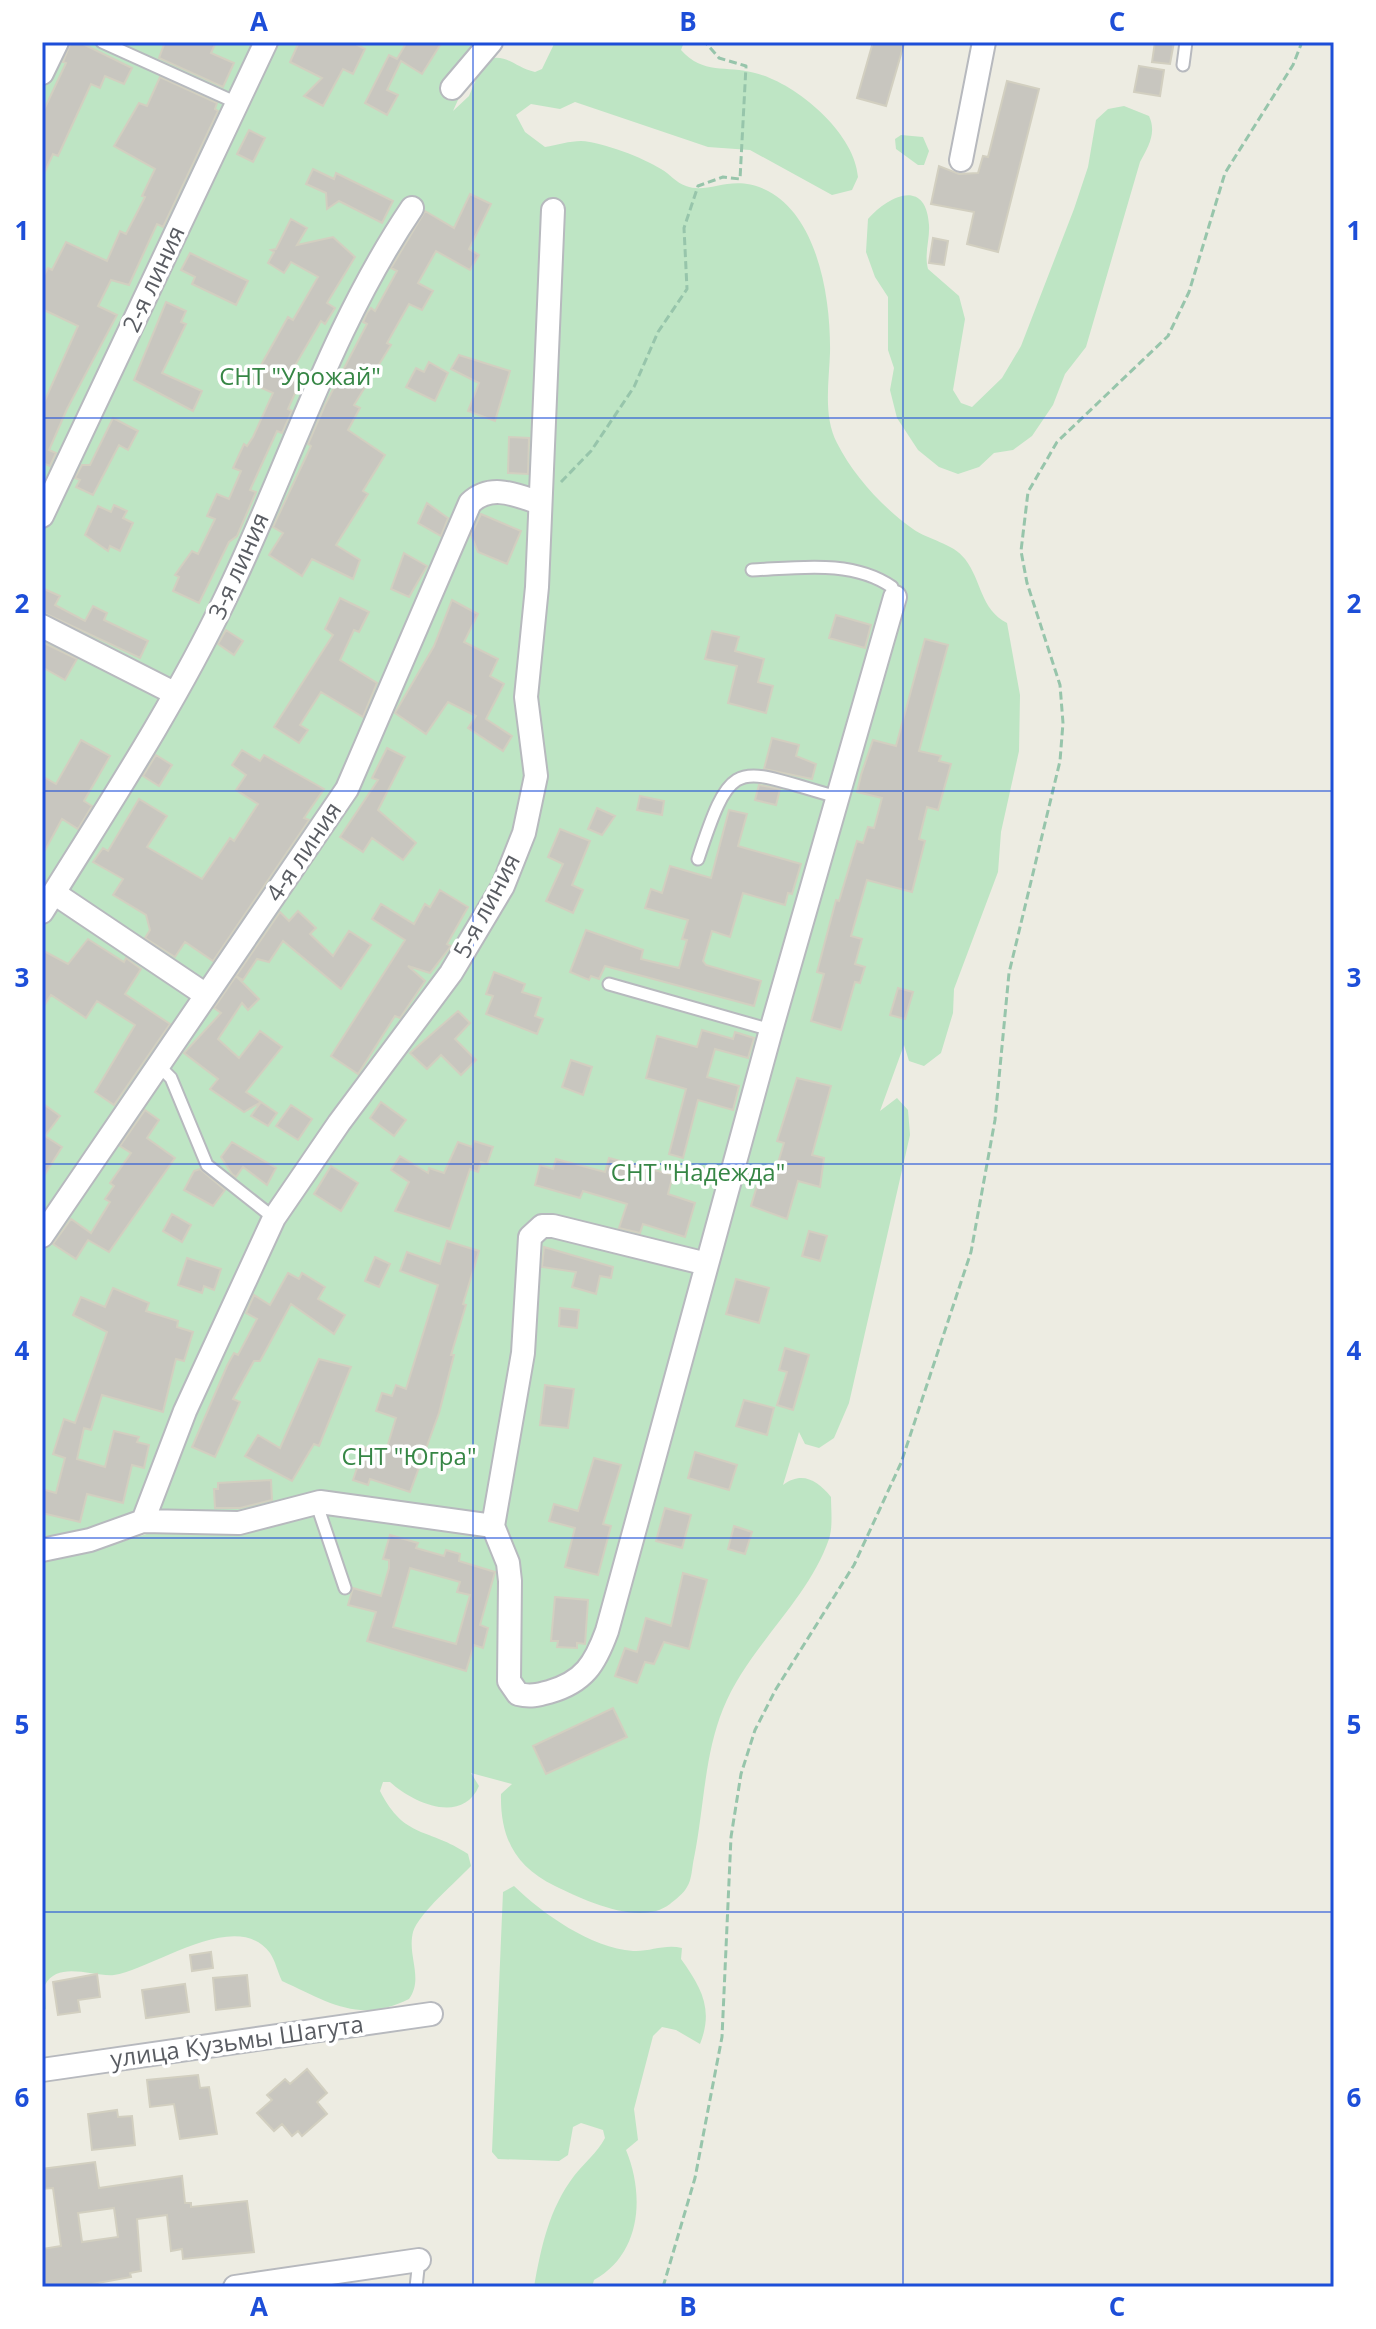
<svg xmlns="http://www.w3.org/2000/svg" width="1376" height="2329" viewBox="0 0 1376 2329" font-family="'Open Sans',sans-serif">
<rect width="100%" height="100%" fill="#edece2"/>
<path fill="#bee5c4" d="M42,42H484L453,111L469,96L484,60C507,52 513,67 535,72L542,69L555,42H684L681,50C703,75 726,65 755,73C796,83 855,133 858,177L852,190L832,195L750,150L708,147L575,102L560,109L531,104L516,115L525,132L545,147C557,145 570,141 581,141C602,142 644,158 661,169C670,174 676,183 686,186C710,195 732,172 768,191C819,218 831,301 830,353C829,382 823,416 837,443C853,475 883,508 913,529C928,540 953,543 965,559C982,581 980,609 1007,623L1020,695L1019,751L1001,832L998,872L954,989L953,1013L941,1053L924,1066L909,1061L904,1045L880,1111L897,1098L908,1110L910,1135L849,1403L834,1438L819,1448L805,1444L799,1432L783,1485C802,1471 817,1480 831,1497C831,1510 833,1527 829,1539C807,1602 748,1647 723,1709C704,1756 704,1809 694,1858C692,1866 692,1880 687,1887C684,1893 675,1900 670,1904C640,1927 584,1900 555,1886C515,1867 500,1837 501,1794L512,1784L471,1773L479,1786C462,1825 413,1803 390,1782H383L380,1791C405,1840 428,1827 468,1854L471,1866C457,1881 419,1913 413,1932C407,1956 424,1978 409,1999C359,2024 328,2002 282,1981C278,1973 275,1960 270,1953C236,1907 152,1970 114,1975C93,1977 58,1960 45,1985L46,2009L42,2012V1560L92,1551L153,1532L42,1536Z
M1124,106L1149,116C1157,133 1148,147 1140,162L1086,347L1065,374L1053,405L1032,436L1013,450L994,453L979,467L958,474L939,467L918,450L897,418L890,390L894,368L888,350V297L875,277L866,252L868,219C888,196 926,177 929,225C930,239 924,254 928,269L959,296L965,319L953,390L961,403L972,407L1002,378L1021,346L1074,209L1088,167L1096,120L1108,109Z
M901,135L923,137L929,151L924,165H918L896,149L895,139Z
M514,1886C543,1914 591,1948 633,1951C650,1952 664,1944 682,1948L681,1959C701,1987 714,2009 700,2044L676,2030L662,2027L653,2036L634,2109L638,2140L626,2150C645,2196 641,2254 594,2280L592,2287H534C541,2247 549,2209 574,2176C584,2163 597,2153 605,2138L603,2130L581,2123L573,2127L568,2155L559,2161L498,2159L492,2152L503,1892Z"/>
<path fill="#c8c6bf" stroke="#d2cfc0" stroke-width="2" fill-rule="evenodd" d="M71,42H79L132,68L124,84L105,76L100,88L91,84L58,156L53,154L42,178V114L66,63L63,62Z
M165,42H216L211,53L234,63L223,87L159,58Z
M299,42H352L365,49L353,74L343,69L323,106L304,96L322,78L290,62Z
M407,42H442L422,74L401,61L387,90L398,95L387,115L365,103L389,55L397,59Z
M873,42L904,44L886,106L857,98Z
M1155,42H1174L1170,64L1152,62Z
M1139,66L1164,70L1160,96L1134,92Z
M160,77L217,103L215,109L218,111L163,227L157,224L129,285L111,280L98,306L117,315L67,409L49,450L56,453L50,466L43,463L42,466V407L78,326L42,309V279L48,268L52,270L66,242L107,261L120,231L126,234L145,197L142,196L155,169L114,146L139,103L147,106Z
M1007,81L1039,89L998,252L967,244L974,212L931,204L939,166L959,174L978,173L983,156L988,157Z
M249,130L265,138L253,162L237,154Z
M313,169L334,179L336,173L393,201L382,223L339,201L327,209L326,193L306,184Z
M470,194L491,204L469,249L479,255L470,270L436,251L418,283L433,291L422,310L409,304L387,343L391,345L354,405L360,408L348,430L385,455L363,491L368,494L336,545L360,560L353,579L312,559L302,576L269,555L283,533L273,527L311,446L308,444L325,405L367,324L363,322L367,313L371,308L375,311L397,271L391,268L425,211L454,228Z
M291,219L307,228L297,245L333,237L355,257L327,303L335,308L325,324L321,321L290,374L301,380L288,409L292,411L282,433L277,431L250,490L256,492L237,536L229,542L199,603L173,591L179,577L175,575L192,551L198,554L215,519L207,516L217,494L229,499L241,471L233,468L244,444L247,446L253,437L273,393L251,383L288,317L293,320L318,277L291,262L284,273L268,263L274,252L271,250L276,249Z
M933,238L948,241L944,265L929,263Z
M190,253L248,281L236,305L192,284L195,277L181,270Z
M166,302L186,311L181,322L186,324L162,373L202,391L193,411L134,380Z
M459,355L510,371L495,421L468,411L479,383L451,369Z
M429,362L448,373L435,401L406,387L416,368L424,372Z
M113,418L138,431L128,450L119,445L93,495L76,487L80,480L75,478L82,465H90Z
M509,437L529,438L528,474L508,473Z
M427,503L448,518L441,536L418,523Z
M114,505L127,511L123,518L133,523L120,551L110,546L108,551L85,535L98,506L111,512Z
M481,514L521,531L507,564L478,552L471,535Z
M404,553L427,566L409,597L391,589Z
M42,588L60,596L55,605L85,621L93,606L107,613L104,620L148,641L140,658L42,612Z
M340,598L369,612L359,632L354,630L340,660L377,683L363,717L321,692L300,725L308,730L299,743L274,727L333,635L325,629Z
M452,600L478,614L464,642L498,659L490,676L504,684L486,719L512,736L503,751L468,728L476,716L448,702L426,734L395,713L434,646Z
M836,615L871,625L865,648L829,638Z
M226,630L243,641L234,655L218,644Z
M712,631L739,637L735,651L764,659L758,682L773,686L766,713L728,703L737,666L705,659Z
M925,639L948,645L919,751L941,756L939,761L951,764L938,810L927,807L919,839L925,841L912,892L867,880L851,936L862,939L855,964L865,967L860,983L855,982L841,1030L811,1021L824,974L817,972L836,900L839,901L857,841L863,843L868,827L874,828L882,798L857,792L861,775L873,740L896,746Z
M42,642L77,659L65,680L42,667Z
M772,738L799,745L796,756L816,764L812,779L764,769Z
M81,740L110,756L84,801L92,806L78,829L62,819L42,856V776L56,784Z
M387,748L405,757L378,810L416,843L403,860L372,838L363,852L340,837L378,780L372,778Z
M242,750L260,761L264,755L324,789L304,818L309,820L213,961L185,942L175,957L145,938L150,930L146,915L113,895L123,879L93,862L103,848L108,851L139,799L167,816L147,847L202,879L230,838L234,841L258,804L236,790L246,775L232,765Z
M156,755L172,765L159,786L143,776Z
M759,785L780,789L776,805L755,800Z
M640,796L664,801L662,815L637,810Z
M597,808L615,816L602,835L588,829Z
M729,810L747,814L738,846L801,864L792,894L788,893L785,905L743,893L730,937L712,931L703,961L706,965L761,981L754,1006L605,966L599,979L591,976L589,980L570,972L586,930L643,950L641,959L679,968L687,940L682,939L688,920L645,908L651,889L662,893L670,866L711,878Z
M560,829L590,841L572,885L583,890L573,913L546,901L563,864L548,857Z
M440,890L468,907L447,944L451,946L430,973L408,966L425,981L400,1018L395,1016L358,1074L331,1056L405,940L372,919L381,904L414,924L425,904L430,907Z
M298,911L316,928L310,934L333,956L349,931L371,945L341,989L283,941L269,962L257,959L243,980L236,976L280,912L289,921Z
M88,939L124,962L126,958L141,969L125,994L170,1024L114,1105L95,1092L135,1025L97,1001L86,1018L51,995L42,1009V950L68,964Z
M494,972L525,984L522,992L541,998L535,1016L543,1019L537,1034L486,1014L493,996L486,994Z
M236,976L259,999L248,1010L242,1003L218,1039L239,1058L260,1031L282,1047L246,1092L261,1102L244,1112L210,1089L218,1079L184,1053L221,1013L214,1008Z
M898,988L913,992L905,1019L890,1015Z
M458,1011L470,1023L455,1039L476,1060L461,1075L441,1055L427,1069L410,1053Z
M702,1030L733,1039L735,1032L754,1038L748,1058L715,1049L707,1077L739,1086L733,1110L698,1100L683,1158L669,1154L686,1089L646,1078L657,1036L697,1047Z
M571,1060L592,1067L583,1095L562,1087Z
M797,1078L831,1086L812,1155L824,1158L820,1187L798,1181L787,1219L751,1206L757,1186L764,1188L768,1174L774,1176L784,1143L777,1141Z
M261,1102L277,1113L268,1126L251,1116Z
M381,1102L406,1120L394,1136L370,1118Z
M42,1103L60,1116L45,1136L62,1147L42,1179Z
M291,1105L312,1119L298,1140L276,1126Z
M145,1110L159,1120L147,1138L175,1158L109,1252L88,1240L76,1259L53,1244L71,1219L91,1233L110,1202L105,1199L114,1186L110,1183L131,1153L120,1146Z
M474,1141L493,1147L487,1164L481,1162L478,1172L470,1169L450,1229L395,1211L409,1182L391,1170L400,1156L428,1173L429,1168L444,1173L458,1142L472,1147Z
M232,1142L276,1168L267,1185L243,1167L236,1177L232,1174L221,1157Z
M609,1158L673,1175L668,1194L695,1203L685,1237L643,1224L640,1233L619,1228L627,1204L583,1191L580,1198L535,1185L540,1165L553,1169L556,1159L605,1172Z
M331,1166L358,1183L341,1211L314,1194Z
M200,1169L225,1190L213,1206L184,1190L194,1171Z
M172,1214L191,1225L182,1242L163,1231Z
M809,1231L827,1236L820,1261L802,1256Z
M447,1241L479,1251L463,1304L466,1305L451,1355H454L439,1413L410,1492L370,1479L368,1485L353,1480L364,1447L385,1454L396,1418L376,1411L382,1393L392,1396L396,1385L406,1389L438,1285L400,1271L407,1252L440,1264Z
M544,1247L613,1267L611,1278L600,1276L596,1294L572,1287L576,1272L542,1267Z
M375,1257L390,1264L379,1287L365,1281Z
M187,1258L221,1269L214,1290L204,1286L202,1293L178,1285Z
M288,1273L299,1279L302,1273L325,1287L318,1299L345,1315L334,1334L291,1304L260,1361H254L233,1399L240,1402L215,1457L192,1447L227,1366L234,1353L238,1355L257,1319L246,1313L254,1295L270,1305Z
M736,1279L769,1288L759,1323L726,1314Z
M113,1288L149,1303L146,1311L178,1321L177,1327L193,1332L184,1361L176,1359L163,1412L102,1395L91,1430L84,1428L77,1459L105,1467L114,1431L139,1437L137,1442L149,1445L144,1468L132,1465L123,1503L87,1494L80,1522L42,1513V1489L56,1493L65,1458L53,1454L64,1419L75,1423L107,1332L73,1315L81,1297L105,1307Z
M560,1308L579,1310L577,1328L559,1326Z
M785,1348L809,1355L793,1410L777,1405L787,1372L779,1370Z
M319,1359L351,1367L319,1446L314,1444L292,1481L245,1456L258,1435L280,1448Z
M545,1385L574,1389L568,1428L540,1425Z
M744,1400L774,1408L767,1435L736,1426Z
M695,1452L737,1465L729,1490L688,1478Z
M594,1458L621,1465L603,1524L611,1526L598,1575L565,1567L575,1528L549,1521L554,1504L578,1511Z
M271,1480L272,1500L240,1508H215L214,1489H218V1483Z
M665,1508L691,1515L682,1548L656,1541Z
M734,1526L752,1532L745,1554L728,1549Z
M390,1535L418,1543L416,1548L444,1556L446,1550L460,1554L459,1561L495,1572L480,1625L488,1628L483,1648L474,1645L466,1671L367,1641L376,1612L348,1605L353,1588L381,1596L389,1568V1560L383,1559ZM410,1568L460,1582L457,1592L470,1595L456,1644L393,1627Z
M683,1573L707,1580L689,1649L664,1642L654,1664L645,1662L637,1683L615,1676L625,1648L637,1652L646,1618L671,1626Z
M555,1597L588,1600L585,1644L577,1643V1648L557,1647L558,1641H551Z
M613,1708L627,1737L546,1774L533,1746Z
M211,1952L213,1968L192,1971L190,1955Z
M97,1974L100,1997L78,2000L80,2012L58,2015L53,1982Z
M247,1975L250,2006L216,2010L213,1978Z
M185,1984L189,2012L146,2018L142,1990Z
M307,2069L327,2093L317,2102L327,2114L302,2136L298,2131L292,2136L282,2124L274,2131L257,2113L272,2100L267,2095L285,2079L290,2084Z
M198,2075L200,2088L209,2087L217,2134L180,2139L174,2104L150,2107L147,2080Z
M117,2110L118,2117L132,2116L135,2145L92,2150L88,2114Z
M95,2162L99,2188L182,2176L185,2203H191V2207L247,2201L254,2252L183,2259L182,2249L171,2251L167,2215L137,2219L141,2271L130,2273L131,2277L92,2284L42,2287V2249L61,2246L53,2188L42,2189V2169ZM114,2208L118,2237L82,2242L78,2213Z"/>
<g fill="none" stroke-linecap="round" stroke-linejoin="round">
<g stroke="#b7b9be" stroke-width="15">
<path id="lane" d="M102,42L237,103
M1183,65L1186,42
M752,570C797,568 852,559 892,587L895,597
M698,859C733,752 736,769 837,797
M609,984L771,1030
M159,1066L171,1078L207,1165L274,1218
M316,1502L345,1588
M416,2287L419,2260"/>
</g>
<g stroke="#b7b9be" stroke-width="26">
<path id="street" d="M42,73L57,42
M452,88L491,42
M961,160L984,42
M42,516L266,42
M42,626L174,693
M54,893L206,995
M42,912C106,809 174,706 226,597C289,467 330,329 412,208
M42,1236L347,789L470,503C491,483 516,495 540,503
M707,1264L553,1226H542L530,1237L523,1353L493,1526L508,1563L510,1581L509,1681L518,1694C530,1697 538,1695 549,1692C584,1682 595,1664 607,1631L771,1030L895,597
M143,1521L185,1411L274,1218L339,1123L451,973L503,886L524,833L536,776L526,697L537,587L553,210
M42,1550L90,1540L143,1521L239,1523L320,1502L493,1526
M42,2070L431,2014
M235,2287L419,2260"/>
</g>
<path stroke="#97c5ab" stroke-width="3" stroke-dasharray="8 4" stroke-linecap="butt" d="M561,482L591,451L634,387L658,332L687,289L684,228L698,186L723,177L740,179L746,66L719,58L705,42
M663,2287L695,2178L722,2037L731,1837L741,1774L755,1730L776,1689L854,1565L901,1463L971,1252L995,1120L1009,973L1060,761L1063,723L1060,685L1027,583L1021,551L1028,492L1057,442L1168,336L1189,292L1225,173L1293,65L1302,42"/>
<use href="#lane" stroke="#fff" stroke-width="11"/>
<use href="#street" stroke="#fff" stroke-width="22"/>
</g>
<path fill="none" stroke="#1d4ed8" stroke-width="2" stroke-opacity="0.55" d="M473,42V2287M903,42V2287M42,418H1334M42,791H1334M42,1164H1334M42,1538H1334M42,1912H1334"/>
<g text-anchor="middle" stroke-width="7" stroke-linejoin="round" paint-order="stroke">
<g font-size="24" fill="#5a5d63" stroke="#fff">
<text transform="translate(154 279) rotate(-65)" y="8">2-я линия</text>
<text transform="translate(239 566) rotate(-66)" y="8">3-я линия</text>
<text transform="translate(304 852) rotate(-56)" y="8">4-я линия</text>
<text transform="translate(487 906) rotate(-62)" y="8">5-я линия</text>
<text transform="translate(237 2042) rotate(-8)" y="8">улица Кузьмы Шагута</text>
</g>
<g font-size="24" fill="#368645" stroke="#fff">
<text x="300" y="385">СНТ "Урожай"</text>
<text x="698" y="1181">СНТ "Надежда"</text>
<text x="409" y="1465">СНТ "Югра"</text>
</g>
</g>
<rect width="1376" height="2329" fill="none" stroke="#ffffff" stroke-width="88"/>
<rect x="44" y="44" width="1288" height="2241" fill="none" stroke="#1d4ed8" stroke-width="3"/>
<g font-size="26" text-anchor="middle" font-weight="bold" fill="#1d4ed8">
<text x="259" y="31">A</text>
<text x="688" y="31">B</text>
<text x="1117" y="31">C</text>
<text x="22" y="240">1</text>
<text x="1354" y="240">1</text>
<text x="22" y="613">2</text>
<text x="1354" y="613">2</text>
<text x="22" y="987">3</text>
<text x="1354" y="987">3</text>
<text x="22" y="1360">4</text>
<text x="1354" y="1360">4</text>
<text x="22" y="1734">5</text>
<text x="1354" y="1734">5</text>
<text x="22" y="2107">6</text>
<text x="1354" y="2107">6</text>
<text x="259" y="2316">A</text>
<text x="688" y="2316">B</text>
<text x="1117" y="2316">C</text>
</g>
</svg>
